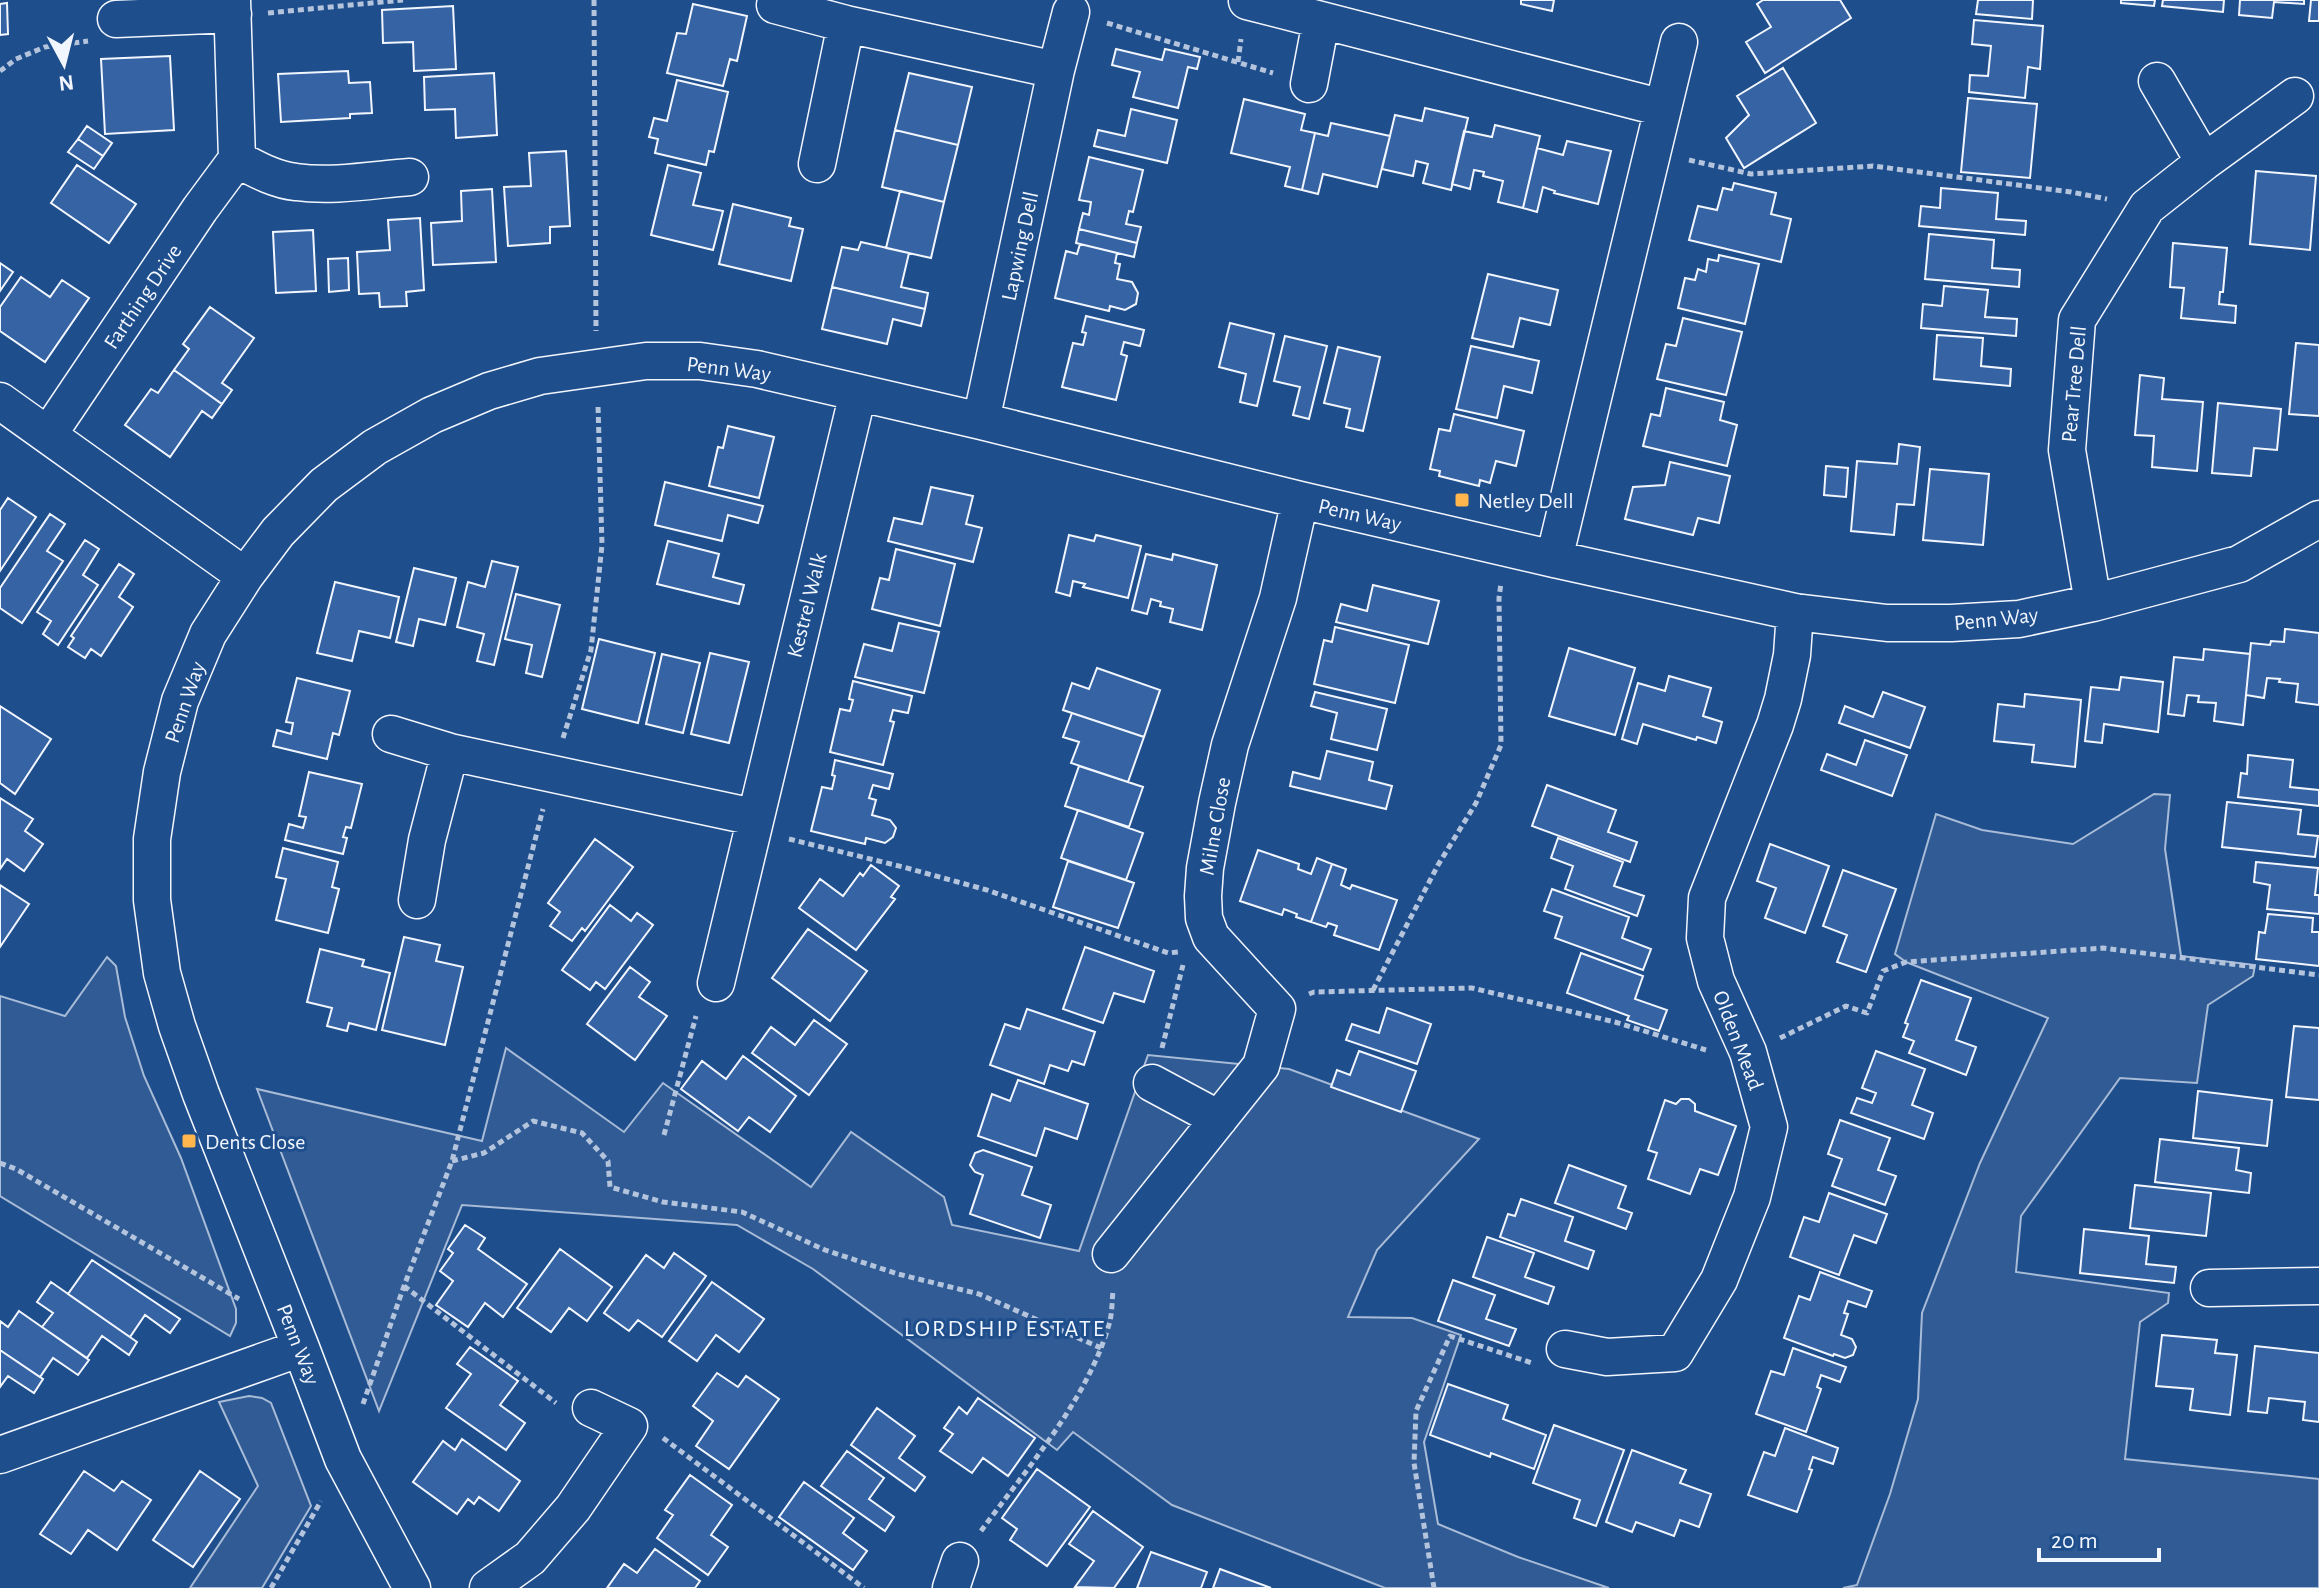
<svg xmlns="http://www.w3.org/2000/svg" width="2319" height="1588" viewBox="0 0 2319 1588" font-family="'Alegreya Sans',sans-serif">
<rect width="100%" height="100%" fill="#1f4e8c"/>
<path fill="#305b95" stroke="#a8bbd7" stroke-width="2" d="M2154,794L2170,795L2165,849L2181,956L2255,965L2253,976L2208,1005L2197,1083L2120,1078L2021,1216L2016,1272L2169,1293L2168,1303L2140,1322L2125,1459L2319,1479V1588H1843L1857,1585L1890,1494L1918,1399L1922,1313L1980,1163L2048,1018L1906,962L1895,954L1936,814L1982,830L2073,844Z
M107,957L116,966L125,1017L144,1076L181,1158L236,1309V1323L230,1336L0,1196V996L65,1016Z
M506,1048L624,1132L663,1083L811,1187L851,1132L944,1197L952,1225L1079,1251L1148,1055L1289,1069L1479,1139L1377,1250L1348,1317L1412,1318L1461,1335L1424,1442L1438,1524L1518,1557L1609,1588H1385L1172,1505L1073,1432L1057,1450L813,1269L737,1225L462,1205L379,1411L257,1089L482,1141Z
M249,1396L262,1398L271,1403L311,1506L262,1588H190L258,1486L219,1402Z"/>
<path fill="#3563a3" stroke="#f2f6ff" stroke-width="2" d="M1521,0H1554L1552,11L1521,4Z
M1763,0H1840L1851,18L1765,73L1746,42L1771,27L1757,4Z
M1978,0H2033L2032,19L1976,14Z
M2121,0H2155L2154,6L2121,3Z
M2163,0H2224L2223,12L2162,6Z
M2240,0H2304V4L2274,2L2272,18L2239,15Z
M2311,0H2319V21H2309Z
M7,3L8,34L0,35V4Z
M693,4L747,16L737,61L730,59L723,86L667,73L677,33L686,34Z
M453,6L456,69L414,71L413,42L383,43L382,10Z
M1974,20L2043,26L2040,69L2028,67L2025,98L1969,92L1970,75L1988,76L1991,46L1972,44Z
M1116,49L1162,60L1165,49L1200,57L1197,69L1188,67L1178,108L1133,97L1140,72L1112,65Z
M170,56L174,130L105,134L101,59Z
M1783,68L1816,123L1744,168L1726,138L1749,115L1737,96Z
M348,71L349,83L370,82L372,113L350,114V118L281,122L278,74Z
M494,73L497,135L456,138L455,109L425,110L424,77Z
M909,73L972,87L958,145L895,130Z
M677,80L728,92L714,152L709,151L706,165L655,153L658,139L649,137L654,118L667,121Z
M1968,98L2037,104L2030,178L1961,172Z
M1244,99L1305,114L1301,130L1315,133L1302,190L1285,186L1290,167L1231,153Z
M1425,108L1468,118L1451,190L1423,183L1428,164L1416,161L1413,176L1382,169L1395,115L1422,121Z
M1131,109L1177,120L1167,163L1094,146L1098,130L1125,136Z
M1331,123L1390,136L1377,187L1323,174L1318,194L1302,190L1315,133L1328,136Z
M1495,125L1540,136L1523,208L1498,202L1503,181L1483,176L1484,172L1474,170L1470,189L1452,184L1464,131L1492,137Z
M87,126L112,143L103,156L78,139Z
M895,130L958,145L944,202L882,187Z
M78,139L103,156L94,169L68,152Z
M1567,141L1611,151L1598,204L1554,193L1555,191L1543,187L1537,212L1523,208L1537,148L1563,155Z
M566,151L570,226L550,227V243L508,246L504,187L531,186L529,153Z
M1089,157L1143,170L1133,212L1129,211L1126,224L1141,227L1137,243L1079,229L1083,213L1089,215L1091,202L1079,200Z
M77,165L136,204L109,243L51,203Z
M668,165L701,173L693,205L723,211L713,250L651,235Z
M2256,171L2316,176L2310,250L2250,244Z
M1734,183L1776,193L1771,214L1791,219L1781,262L1689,240L1698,206L1717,210L1723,188L1732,190Z
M1941,188L1998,193L1996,219L2026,221L2025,235L1919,226L1921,206L1940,208Z
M492,189L496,262L433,265L431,223L462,221L461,191Z
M900,191L944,202L931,258L886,248Z
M733,204L791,218L789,226L803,229L791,281L719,264Z
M420,218L424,290L406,292L407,306L380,307L379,293L359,294L357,252L390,250L388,220Z
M1079,229L1137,243L1134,257L1076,243Z
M313,230L316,291L276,293L273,232Z
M1929,234L1994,240L1992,268L2020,270L2019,287L1925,279Z
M861,242L909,253L901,287L928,293L925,309L832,287L842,247L858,250Z
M2173,243L2227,248L2223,292H2220L2219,304L2236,306L2235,323L2181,318L2184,288L2170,287Z
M1080,244L1117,253L1115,263L1120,264L1117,279L1132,282L1138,293L1136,304L1125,310L1110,306L1109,311L1055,298L1066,251L1077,254Z
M1719,255L1759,264L1745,324L1678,308L1685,278L1695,280L1698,269L1706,272L1708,259L1718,261Z
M348,258L349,290L329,292L328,259Z
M0,263L13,272L0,291Z
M1488,274L1558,290L1550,325L1520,318L1513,347L1472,338Z
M21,277L50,297L62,280L89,298L45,362L0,331V307Z
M1944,286L1988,290L1985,317L2017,319L2016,336L1921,328L1923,304L1942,306Z
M832,287L925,309L921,326L893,319L887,344L822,329Z
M210,307L254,338L222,383L232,390L222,404L174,370L189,349L183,344Z
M1086,316L1144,330L1140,346L1124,342L1121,354L1127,356L1116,400L1062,387L1073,343L1083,345L1086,333L1082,332Z
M1683,318L1742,332L1726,395L1657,379L1666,344L1676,346Z
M1230,323L1274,334L1257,406L1240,402L1246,374L1219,367Z
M1937,335L1983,338L1981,366L2011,369L2010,386L1934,379Z
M1285,336L1327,346L1309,419L1293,415L1300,387L1274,381Z
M2296,343L2319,345V416L2289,414Z
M1471,346L1539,361L1532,393L1504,386L1497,418L1456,409Z
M1338,347L1380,357L1363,431L1346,427L1350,409L1324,403Z
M174,370L222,404L212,418L202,411L170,457L125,425L151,389L158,393Z
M2140,375L2164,378L2162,399L2203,402L2197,471L2152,467L2154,436L2135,435Z
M1666,388L1724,402L1720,420L1737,425L1727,466L1643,446L1651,414L1660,416Z
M2218,403L2281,409L2277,450L2254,448L2251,476L2212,473Z
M1454,414L1524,431L1516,466L1496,461L1490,483L1480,480L1479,486L1439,476L1440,471L1430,469L1439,429L1450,431Z
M728,426L774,437L759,498L709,486L718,447L723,448Z
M1899,444L1920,447L1914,505L1897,504L1894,535L1851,531L1857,461L1897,464Z
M1670,462L1730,476L1719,523L1698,518L1693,535L1625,519L1633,487L1665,485Z
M1826,466L1848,468L1846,497L1824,495Z
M1930,469L1989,474L1983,545L1923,540Z
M665,482L763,506L758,523L728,515L722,541L655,525Z
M931,487L973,496L966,524L982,528L973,562L888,541L894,518L922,524Z
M8,498L36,517L0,571V510Z
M50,514L65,524L47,551L63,561L22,623L0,608V588Z
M1069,535L1094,541L1096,535L1141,546L1128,598L1083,587L1085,584L1073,581L1070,596L1056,592Z
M85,540L99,549L83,575L98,585L58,645L43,634L51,621L37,612Z
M668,541L719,554L713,577L744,585L739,604L657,584Z
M896,549L955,564L940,626L872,609L880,578L889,580Z
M1146,554L1172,560L1173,554L1217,565L1202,630L1170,622L1173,609L1160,606L1161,602L1151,599L1147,614L1132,610Z
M492,561L518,567L494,665L477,661L484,634L457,627L468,582L485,587Z
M119,564L134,574L119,597L133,607L101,656L91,649L85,658L68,647L74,638L71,636Z
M414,568L456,578L445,625L419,619L413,646L396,642Z
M335,582L399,597L390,638L359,631L352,661L317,653Z
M1373,585L1439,601L1428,644L1336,622L1341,604L1367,611Z
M516,594L560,605L542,677L526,673L532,645L505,639Z
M899,623L939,632L924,693L855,677L864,644L892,651Z
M1335,627L1409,645L1395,703L1314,684L1324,640L1332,642Z
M2285,629L2319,633V705L2296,702L2298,684L2279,682L2280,679L2267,678L2264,698L2246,695L2251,643L2270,645L2271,641L2284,642Z
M599,639L655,653L638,723L582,709Z
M1569,648L1635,668L1615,735L1549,716Z
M2204,649L2250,654L2243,725L2214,721L2216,703L2198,702L2199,696L2187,695L2184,716L2168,714L2174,657L2203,660Z
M710,653L749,662L729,743L691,734Z
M662,654L700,663L683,733L646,724Z
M1097,668L1160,690L1144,737L1063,710L1072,683L1089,689Z
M1669,676L1711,688L1703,716L1722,722L1716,743L1697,737L1696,740L1643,724L1637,744L1622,739L1638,683L1665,691Z
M2121,677L2163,682L2158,732L2104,724L2102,743L2085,741L2091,687L2119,690Z
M297,678L350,691L339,735L333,733L327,759L273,746L277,730L291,734L293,723L286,722Z
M853,681L912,696L908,713L893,710L890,721L894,722L883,765L830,752L840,709L850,711L853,700L849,699Z
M1315,692L1387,709L1377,750L1331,739L1337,713L1311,706Z
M1883,692L1925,707L1910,748L1839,723L1845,706L1873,717Z
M2025,694L2081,700L2075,767L2032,762L2034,745L1994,741L1998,704L2024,707Z
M0,706L51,739L15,794L0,783Z
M1072,713L1144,737L1128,782L1071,763L1079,742L1063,737Z
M1865,740L1907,755L1892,796L1821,770L1827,754L1856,765Z
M1327,751L1373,762L1369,780L1392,786L1386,809L1290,786L1293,772L1320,779Z
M2248,755L2293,760L2290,787L2319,790V806L2238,797L2241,773L2247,774Z
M835,760L893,774L889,789L873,785L869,798L876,800L872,815L890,820L896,828L893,837L885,843L866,838L865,844L811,831L822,787L832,789L835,776L832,775Z
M1079,766L1143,787L1129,827L1065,806Z
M309,772L362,784L351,828L346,827L343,837L347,838L343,854L285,840L289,824L303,828L306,817L299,816Z
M1547,785L1616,810L1608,832L1637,842L1630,862L1532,826Z
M0,798L33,819L25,831L43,844L24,871L7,859L0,869Z
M2227,802L2301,810L2298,834L2318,836L2315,857L2222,847Z
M1078,810L1143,833L1126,880L1061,858Z
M1558,838L1623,862L1614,886L1644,896L1637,916L1565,889L1573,866L1551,858Z
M595,839L633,867L585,931L582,928L572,941L550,926L560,912L548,903Z
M1770,844L1829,866L1805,933L1765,918L1776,888L1757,881Z
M283,848L338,862L332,887L339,889L328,933L276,920L286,879L276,877Z
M1258,850L1299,864L1298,869L1311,874L1317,858L1332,864L1311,922L1296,917L1297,914L1284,909L1282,915L1240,901Z
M1068,861L1134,883L1118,928L1053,907Z
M2256,862L2318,868L2315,895H2319V914L2267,909L2270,885L2254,882Z
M1332,864L1346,869L1341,885L1350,889L1352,885L1397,900L1379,950L1334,935L1337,926L1328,923L1326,927L1311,922Z
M871,865L899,886L891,897L895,899L856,950L799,908L820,879L843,896L860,873L863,876Z
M1843,870L1896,889L1866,972L1837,962L1847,935L1823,926Z
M0,885L29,904L0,947Z
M1552,889L1629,917L1622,938L1651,949L1643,970L1555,938L1562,917L1544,911Z
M610,905L631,921L637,913L653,925L605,989L596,982L590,990L562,970Z
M2268,914L2313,918L2312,932H2319V966L2256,959L2259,932L2265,933Z
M808,929L867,971L830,1021L772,978Z
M404,937L440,945L436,961L463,967L445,1045L382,1030Z
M1085,947L1154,971L1144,1002L1114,993L1103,1023L1063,1009Z
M320,949L364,960L362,966L390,973L376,1030L349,1023L347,1031L327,1026L332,1008L307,1002Z
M1581,953L1643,976L1635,999L1667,1010L1659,1031L1627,1020L1629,1016L1567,993Z
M630,967L650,982L639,997L667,1016L635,1060L587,1024Z
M1921,980L1971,998L1956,1040L1976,1047L1966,1075L1909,1053L1914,1041L1903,1037L1908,1024L1905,1023Z
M1387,1008L1431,1024L1417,1064L1346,1040L1352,1024L1379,1033Z
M1027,1009L1095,1032L1084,1065L1072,1061L1068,1071L1050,1065L1044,1084L990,1065L1005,1024L1020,1029Z
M814,1020L847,1044L809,1095L752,1053L771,1027L795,1045Z
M2294,1026L2319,1028V1100L2286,1097Z
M1359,1051L1416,1071L1401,1112L1331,1087L1337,1070L1350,1075Z
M1876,1051L1925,1069L1912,1105L1933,1113L1924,1139L1851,1113L1857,1098L1872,1103L1876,1093L1862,1088Z
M743,1056L796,1096L770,1132L749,1117L738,1131L681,1089L702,1061L726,1079Z
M1018,1080L1088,1104L1077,1139L1045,1128L1036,1156L978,1136L992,1094L1010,1101Z
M2198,1091L2272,1100L2267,1146L2193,1138Z
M1681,1099H1689L1695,1104V1111L1736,1126L1718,1175L1700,1169L1690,1194L1648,1179L1657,1153L1648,1150L1665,1100L1676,1104Z
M1840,1120L1890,1138L1878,1170L1896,1176L1885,1205L1832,1186L1842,1159L1828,1154Z
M2160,1139L2239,1148L2236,1170L2251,1173L2249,1193L2155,1182Z
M983,1150L1032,1167L1022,1195L1051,1205L1040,1238L970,1214L983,1175L975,1172L970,1165L975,1153Z
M1569,1165L1626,1186L1618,1208L1632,1213L1626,1229L1555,1203Z
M2135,1185L2211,1193L2206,1236L2130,1228Z
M1829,1193L1887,1214L1876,1243L1854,1235L1839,1275L1790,1257L1804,1217L1819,1222Z
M1521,1199L1573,1217L1565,1241L1594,1251L1588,1269L1500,1237L1508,1214L1515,1216Z
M465,1225L485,1238L478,1249L527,1284L503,1317L485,1303L468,1327L436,1305L453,1281L440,1271L453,1253L448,1249Z
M2084,1229L2149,1236L2146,1264L2176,1267L2174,1283L2080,1273Z
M1487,1237L1534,1253L1525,1277L1554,1287L1548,1304L1473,1277Z
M560,1249L612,1287L587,1321L569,1308L551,1332L517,1308Z
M674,1253L706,1276L662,1337L638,1320L629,1331L604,1313L646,1255L664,1268Z
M92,1260L180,1319L170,1333L145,1315L130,1337L68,1294Z
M1820,1272L1872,1291L1866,1307L1848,1301L1844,1313L1848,1314L1841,1335L1852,1339L1856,1347L1853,1355L1845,1358L1834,1354L1833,1356L1784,1338L1799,1296L1810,1300Z
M1453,1280L1495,1295L1486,1319L1516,1329L1509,1346L1438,1321Z
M51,1282L137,1342L129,1355L102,1336L87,1358L42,1327L53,1313L37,1302Z
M712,1282L764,1319L739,1352L716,1335L697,1361L669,1341Z
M19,1311L89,1360L78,1375L53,1358L40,1377L0,1350V1321L8,1327Z
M2162,1335L2217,1340L2215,1353L2237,1355L2230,1415L2190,1410L2193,1389L2156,1386Z
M2255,1346L2319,1353V1422L2303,1420L2305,1402L2269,1398L2267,1413L2248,1411Z
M470,1347L518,1381L500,1405L525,1423L506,1450L446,1408L471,1374L457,1364Z
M1793,1348L1846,1367L1840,1382L1821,1375L1817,1387L1821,1389L1806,1432L1756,1414L1771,1371L1784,1375Z
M0,1350L43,1379L34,1393L8,1376L0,1387Z
M717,1373L738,1387L746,1376L779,1399L729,1469L696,1446L713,1421L693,1406Z
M1448,1384L1508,1405L1503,1419L1546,1435L1534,1469L1491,1453L1490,1457L1430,1435Z
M978,1398L1035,1438L1008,1476L983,1458L972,1473L940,1451L953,1434L944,1428L959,1407L967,1414Z
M877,1408L915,1436L899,1458L925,1477L915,1491L851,1445Z
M1554,1425L1624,1450L1596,1526L1574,1518L1580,1500L1533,1483Z
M1785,1428L1838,1448L1833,1464L1813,1457L1809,1469L1812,1470L1797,1512L1748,1495L1764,1452L1775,1456Z
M462,1439L520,1481L499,1511L479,1497L474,1504L468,1499L457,1514L413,1482L443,1441L455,1450Z
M1632,1450L1686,1470L1680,1483L1711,1494L1699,1527L1680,1520L1674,1536L1636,1522L1632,1532L1606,1522Z
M847,1451L884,1478L869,1499L894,1517L885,1531L821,1486Z
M1037,1469L1090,1507L1047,1566L1010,1540L1017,1529L1002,1518Z
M84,1471L114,1491L122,1481L151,1500L117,1550L88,1530L71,1554L40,1534Z
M200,1471L240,1499L193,1567L153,1540Z
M690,1475L732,1505L711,1535L728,1547L708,1575L657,1538L673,1515L665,1510Z
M804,1482L854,1518L843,1533L867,1551L853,1570L779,1517Z
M1093,1511L1143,1547L1114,1588L1075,1587L1094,1561L1069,1544Z
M655,1549L700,1581L695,1588H607L624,1564L637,1573Z
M1151,1552L1207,1572L1201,1588H1137Z
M1220,1569L1271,1588H1213Z"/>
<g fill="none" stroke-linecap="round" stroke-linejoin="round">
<g stroke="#f2f6ff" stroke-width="39">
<path id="street" d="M1247,1L1663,108
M775,5L846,24L1056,70
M116,19L233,14
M2157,81L2204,162
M1309,84L1321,21
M237,159C256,169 275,180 296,182C333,187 372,180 410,177
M817,164L846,24
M0,401L245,576
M981,421L1056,70L1071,12
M48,435L200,209L237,159L232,0
M1554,559L1679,42
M2093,603L2067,450L2077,320L2147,207L2204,162L2295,96
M391,734L450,752L754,817
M417,900L427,840L450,752
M716,983L858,393
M1152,1083L1219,1119
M1111,1254L1261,1066L1277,1009L1211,937L1204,918L1203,896L1205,868L1217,803L1230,745L1278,598L1300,500
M2209,1288L2319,1286
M1565,1349L1607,1357L1675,1353L1719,1280L1752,1197L1769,1127L1748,1052L1716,981L1705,938L1707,898L1775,725L1783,699L1792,655L1795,612
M0,1455L301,1348
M412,1588L343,1459L301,1348L201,1094L177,1026L162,973L152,900V839L162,772L180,701L208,634L245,576L278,532L324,485L375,447L432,415L489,391L540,376L646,361H700L757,369L981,421L1300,500L1554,559L1795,612L1887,623H1951L2019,619L2093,603L2239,564L2319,519
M488,1588L530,1558L573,1508L629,1426L591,1408
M951,1588L960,1561"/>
</g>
<path stroke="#b3c4dc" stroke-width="5" stroke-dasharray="6 4" stroke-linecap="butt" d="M594,0L596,331
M268,13L403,0
M1107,23L1273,73
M1238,62L1241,39
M0,71L16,59L45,47L88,41
M1689,160L1751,174L1873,166L2071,192L2107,199
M563,738L591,650L602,545L598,405
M789,839L903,867L987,890L1168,953L1178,952
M1373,990L1438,865L1476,803L1501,745L1499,598L1501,583
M1309,994L1314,992L1472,988L1615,1022L1706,1050
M1780,1038L1846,1006L1867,1013L1883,971L1906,962L2103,948L2319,975
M1162,1048L1183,965
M664,1135L696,1016
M452,1161L484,1153L533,1121L582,1133L608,1161L610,1187L663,1202L742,1212L825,1250L898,1274L979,1294L1101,1348
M0,1163L16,1169L239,1299
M404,1286L556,1403
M363,1404L404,1286L452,1161L543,809
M663,1438L864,1588
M981,1531C1028,1467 1089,1398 1110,1321C1112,1312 1112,1301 1113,1291
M271,1588L321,1501
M1434,1588L1414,1463L1416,1411L1450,1336L1532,1363"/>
<use href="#street" stroke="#1f4e8c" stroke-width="36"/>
</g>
<g fill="#ffb74d" stroke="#1f4e8c" stroke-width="3">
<rect x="1454" y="492" width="16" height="16" rx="4"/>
<rect x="181" y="1133" width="16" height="16" rx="4"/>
</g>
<g text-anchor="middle" stroke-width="6" stroke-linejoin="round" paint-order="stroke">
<g font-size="22" fill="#f2f6ff" stroke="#1f4e8c">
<text transform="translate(1019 246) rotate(-78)" y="8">Lapwing Dell</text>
<text transform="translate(142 296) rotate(-56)" y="8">Farthing Drive</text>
<text transform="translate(729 368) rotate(7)" y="8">Penn Way</text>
<text transform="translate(2073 384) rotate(-85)" y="8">Pear Tree Dell</text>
<text transform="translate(1360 514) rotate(13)" y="8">Penn Way</text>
<text transform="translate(806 605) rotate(-76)" y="8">Kestrel Walk</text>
<text transform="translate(1996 618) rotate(-6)" y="8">Penn Way</text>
<text transform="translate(184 702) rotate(-71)" y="8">Penn Way</text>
<text transform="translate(1214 826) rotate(-80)" y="8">Milne Close</text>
<text transform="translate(1739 1040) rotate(69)" y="8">Olden Mead</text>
<text transform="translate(299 1344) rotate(69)" y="8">Penn Way</text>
</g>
<g font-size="22" fill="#f2f6ff" stroke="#1f4e8c" text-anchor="start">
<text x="1478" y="508">Netley Dell</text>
<text x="205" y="1149">Dents Close</text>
</g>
<g font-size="24" letter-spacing="2" fill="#f2f6ff" stroke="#1f4e8c">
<text x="1005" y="1336">LORDSHIP ESTATE</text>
</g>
</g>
<g transform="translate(64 64) rotate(173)" stroke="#1f4e8c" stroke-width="6" paint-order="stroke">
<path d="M0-6L14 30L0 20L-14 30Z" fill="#f2f6ff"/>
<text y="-12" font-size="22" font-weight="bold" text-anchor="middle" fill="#f2f6ff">N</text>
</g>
<path d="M2039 1548v12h120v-12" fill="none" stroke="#f2f6ff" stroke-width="4"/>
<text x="2051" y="1548" font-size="24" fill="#f2f6ff" stroke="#1f4e8c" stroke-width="6" paint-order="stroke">20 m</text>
</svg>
